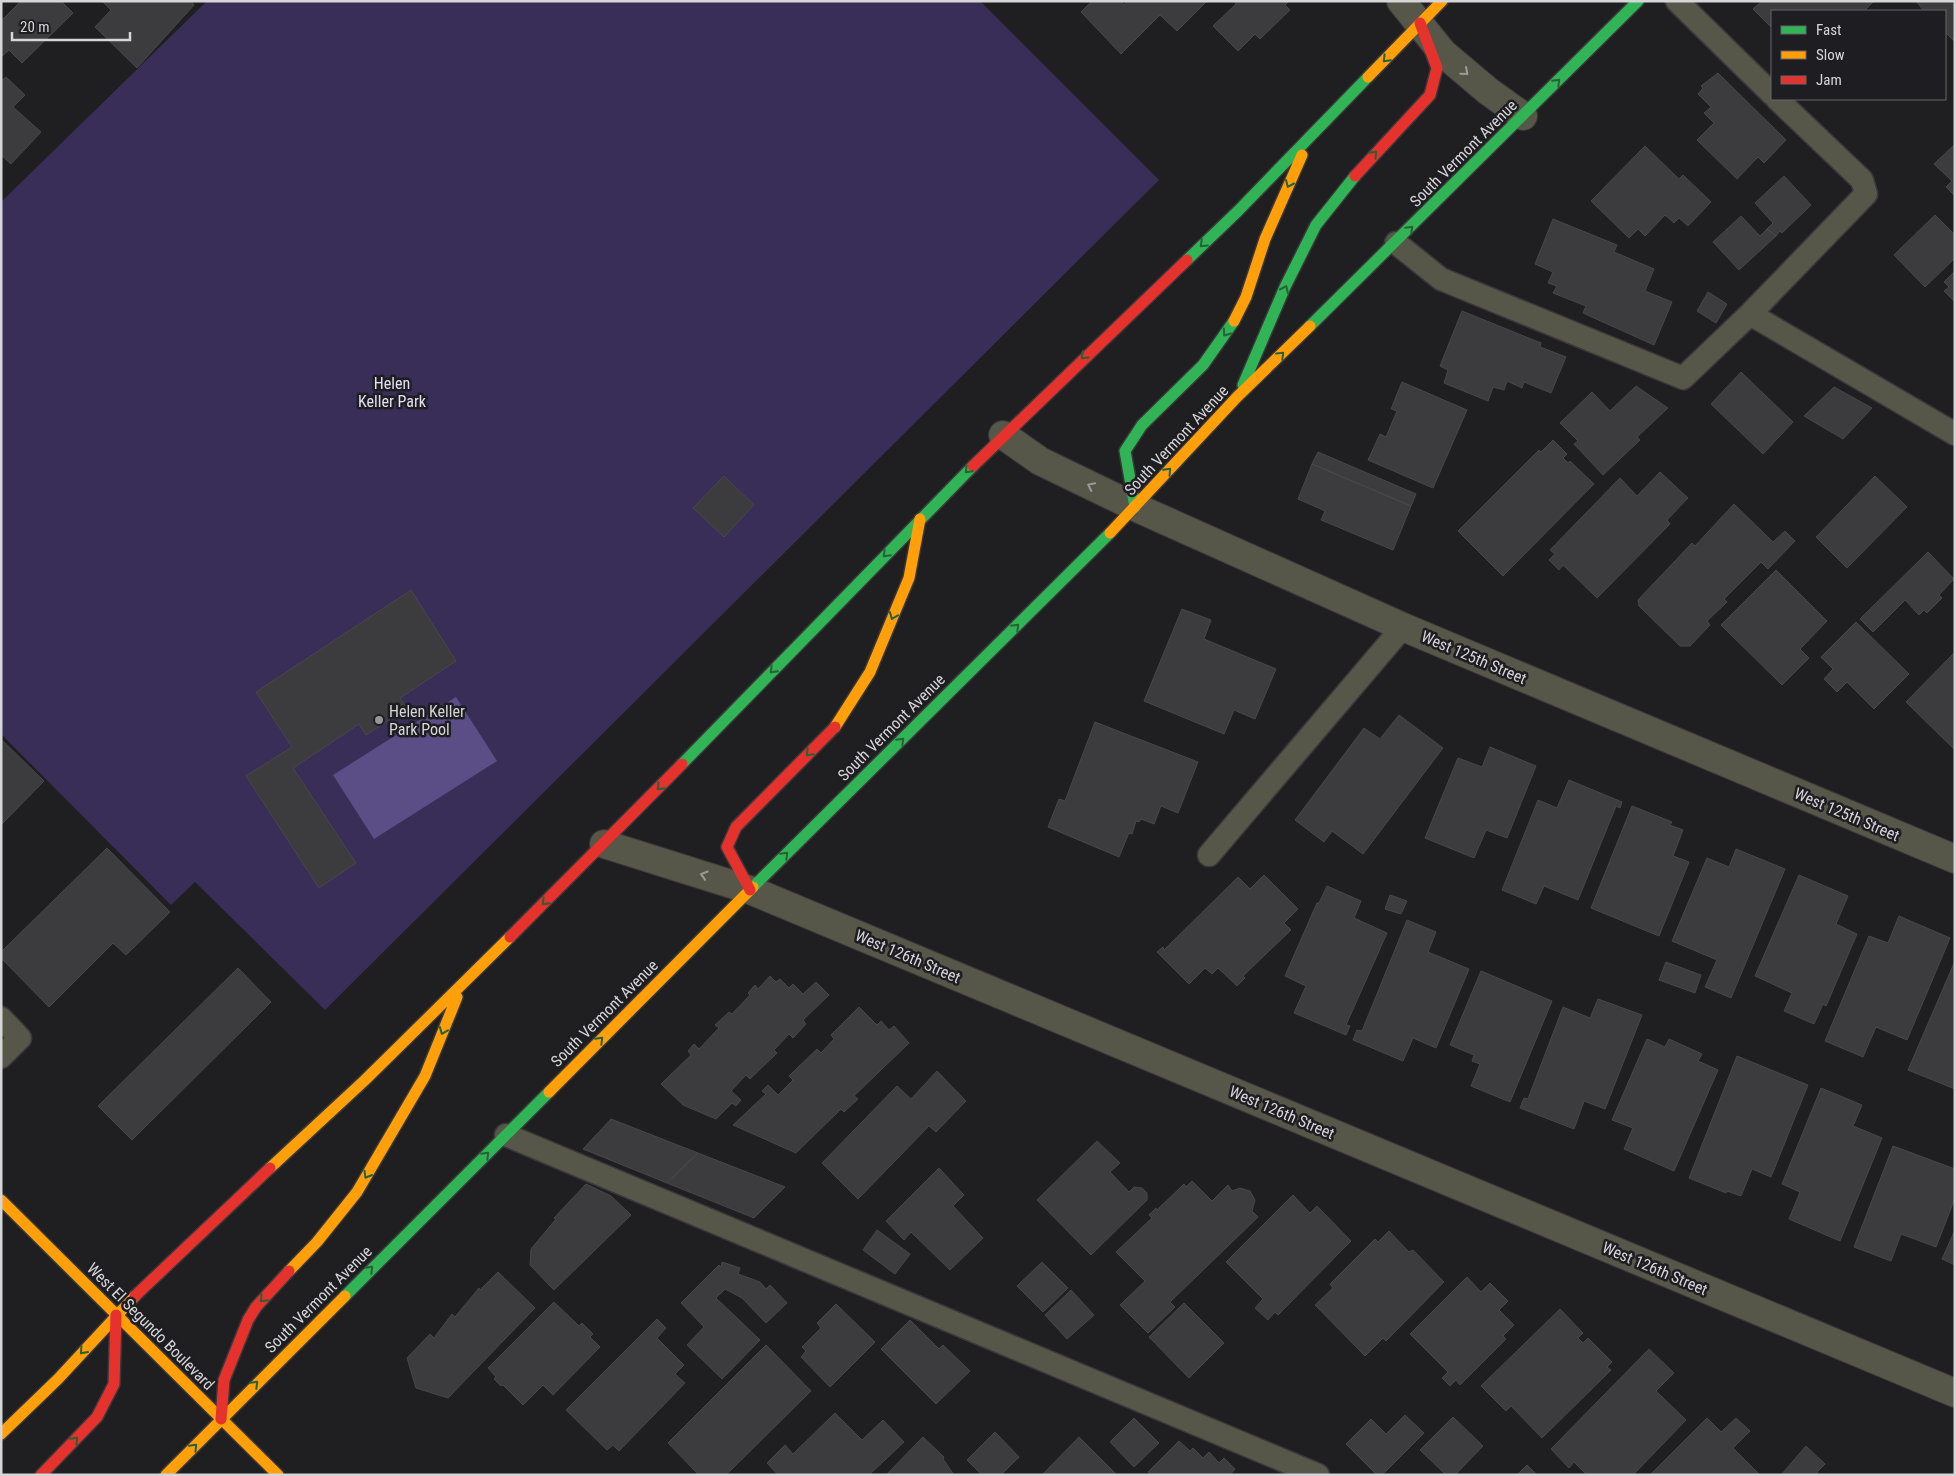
<svg xmlns="http://www.w3.org/2000/svg" width="1956" height="1476" viewBox="0 0 1956 1476" font-family="'Roboto Condensed',sans-serif">
<rect width="100%" height="100%" fill="#1f1e20"/>
<path fill="#382e57" d="M207,1H980L1159,180L325,1010L195,882L171,905L1,734V202Z"/>
<path fill="#5b4e87" d="M456,697L497,761L374,839L333,775Z"/>
<path fill="#3c3b3d" stroke="#484849" d="M21,1H61L73,13L22,63L9,50L1,57V21Z
M102,1H191L194,5L137,68L95,27L111,10Z
M1092,1H1121L1124,5L1127,1H1207L1177,31L1160,15L1121,54L1081,12Z
M1234,1H1289L1285,5L1290,10L1260,39L1255,34L1238,51L1213,26L1236,4Z
M1762,1H1874L1864,11H1772V28L1753,9Z
M1916,1H1955V42L1945,32V11H1924Z
M1718,73L1786,140L1764,163L1758,157L1737,179L1697,140L1714,123L1704,113L1711,107L1698,94L1703,88L1701,86Z
M6,77L25,95L13,107L41,132L11,164L1,155V81Z
M1955,144V196L1946,187L1952,181L1934,164Z
M1645,146L1679,179L1683,175L1711,202L1688,226L1679,218L1674,223L1665,215L1645,236L1638,229L1629,238L1591,201Z
M1784,176L1811,205L1782,233L1780,231L1776,236L1767,229L1773,223L1755,203Z
M1935,215L1955,235V258L1925,287L1894,255Z
M1741,216L1760,236L1767,229L1776,236L1739,270L1713,242Z
M1553,219L1617,245L1614,252L1654,269L1645,291L1672,302L1654,345L1583,313L1586,306L1553,293L1557,286L1548,283L1553,272L1535,264Z
M1955,271V302L1944,291L1949,287L1944,282Z
M1708,292L1727,304L1716,323L1697,311Z
M1462,311L1541,343L1540,347L1566,357L1551,393L1524,382L1522,388L1507,381L1504,390L1493,387L1488,401L1444,383L1448,370L1440,366Z
M1741,372L1793,422L1763,454L1711,404Z
M1402,382L1467,410L1433,488L1368,460L1380,434L1386,437L1397,411L1391,409Z
M1636,386L1668,408L1637,437L1640,440L1603,475L1574,444L1578,441L1560,423L1592,392L1610,411Z
M1834,387L1872,408L1843,439L1804,416Z
M1553,440L1567,454L1563,458L1568,463L1570,461L1594,484L1503,576L1458,531L1539,450L1541,452Z
M1318,452L1416,494L1411,506L1312,464Z
M1312,464L1411,506L1393,550L1321,520L1325,511L1298,499Z
M1660,472L1688,498L1667,520L1670,524L1597,598L1563,565L1559,570L1549,560L1555,554L1550,550L1620,478L1637,496Z
M724,476L754,505L724,537L693,508Z
M1875,476L1907,507L1847,568L1816,537Z
M1734,504L1773,542L1785,531L1795,541L1768,569L1761,562L1724,599L1727,602L1707,621L1710,625L1690,646H1680L1639,606L1638,600L1692,543L1695,546Z
M1928,552L1954,579L1939,595L1942,598L1927,613L1924,610L1919,615L1905,600L1873,632L1860,619Z
M1776,570L1827,621L1800,649L1809,658L1782,685L1721,625Z
M411,590L456,661L400,698L407,708L366,735L359,724L293,768L356,863L319,888L246,776L292,747L256,692Z
M1182,609L1211,620L1204,639L1276,669L1255,719L1234,710L1224,734L1144,701Z
M1856,622L1909,674L1874,709L1847,682L1837,692L1824,679L1833,669L1821,657Z
M1955,652V750L1906,702Z
M1399,715L1443,748L1363,854L1332,831L1324,842L1295,820L1364,728L1380,739Z
M1095,722L1198,762L1178,813L1161,806L1154,824L1141,819L1139,822L1136,821L1132,834L1129,833L1119,857L1048,827L1059,799L1065,801Z
M1,739L44,781L1,825Z
M1490,747L1536,766L1507,838L1486,830L1474,858L1425,838L1458,758L1482,767Z
M1569,780L1622,802L1620,808L1616,806L1578,900L1544,886L1536,904L1502,890L1538,800L1557,808Z
M1632,806L1672,822L1670,825L1683,830L1673,856L1689,862L1659,936L1591,908Z
M107,848L170,912L126,955L113,943L49,1007L1,958V952Z
M1736,849L1785,869L1731,998L1705,987L1717,960L1672,941L1707,858L1729,867Z
M1264,875L1298,909L1284,923L1291,930L1243,976L1245,978L1237,986L1218,968L1212,974L1205,968L1189,984L1157,952L1163,947L1164,950L1238,877L1250,889Z
M1799,875L1848,896L1836,924L1857,934L1826,1006L1823,1004L1814,1024L1784,1011L1792,993L1755,976Z
M1327,886L1361,901L1354,918L1387,933L1346,1025L1350,1026L1346,1035L1294,1013L1306,986L1285,976L1317,903H1319Z
M1390,895L1407,901L1401,914L1385,909Z
M1899,916L1950,938L1907,1040L1876,1027L1863,1057L1825,1041L1869,936L1888,943Z
M1407,920L1436,932L1428,952L1469,969L1436,1048L1413,1038L1403,1061L1353,1040L1357,1030L1362,1031Z
M1955,961V1089L1908,1070Z
M1666,962L1701,975L1695,993L1659,980Z
M238,968L271,1002L132,1140L98,1106Z
M1481,971L1552,1001L1510,1102L1471,1086L1480,1064L1472,1061L1474,1055L1450,1045Z
M770,976L776,982L780,979L789,988L793,984L803,994L816,982L829,995L803,1020L806,1024L793,1038L789,1034L774,1050L777,1053L750,1079L746,1075L731,1091L741,1100L736,1106L732,1103L716,1119L683,1105L661,1084L691,1055L688,1051L694,1044L699,1049L719,1028L715,1025L729,1012L732,1014L750,995L748,993L755,985L758,989Z
M1598,999L1642,1015L1605,1109L1584,1101L1574,1129L1520,1108L1524,1098L1528,1099L1563,1007L1590,1018Z
M859,1007L877,1025L881,1021L889,1030L894,1026L909,1043L854,1096L858,1099L844,1112L841,1109L796,1153L733,1125L766,1094L762,1091L768,1085L778,1095L793,1080L789,1076L817,1049L821,1053L834,1039L831,1035Z
M1647,1039L1665,1047L1669,1039L1702,1054L1698,1061L1718,1070L1674,1171L1624,1149L1633,1128L1612,1120Z
M1737,1056L1808,1085L1771,1177L1752,1169L1741,1196L1727,1191L1726,1193L1689,1178Z
M937,1071L966,1101L936,1132L929,1126L858,1199L822,1163L897,1086L911,1099Z
M1821,1088L1862,1105L1853,1126L1882,1138L1840,1241L1789,1219L1800,1192L1782,1184Z
M611,1119L698,1153L667,1183L583,1149Z
M1097,1141L1120,1163L1110,1172L1129,1192L1134,1187L1142,1188L1147,1193V1200L1091,1255L1037,1200Z
M1893,1146L1955,1169V1198L1936,1247L1901,1234L1891,1261L1854,1247Z
M698,1153L785,1187L754,1218L667,1183Z
M939,1168L964,1195L953,1206L983,1238L950,1270L911,1232L904,1240L886,1221Z
M1192,1181L1212,1201L1228,1185L1232,1191L1240,1188L1250,1191L1255,1200L1252,1211L1258,1217L1170,1302L1175,1307L1148,1333L1120,1305L1145,1281L1116,1252L1152,1218L1149,1215L1156,1208L1157,1210L1184,1184L1186,1187Z
M586,1184L611,1196L631,1215L554,1290L530,1265L531,1249L556,1219L554,1218Z
M1293,1195L1310,1213L1317,1206L1351,1241L1278,1315L1275,1312L1268,1320L1255,1308L1263,1299L1226,1262Z
M877,1230L910,1254L895,1274L863,1250Z
M1955,1230V1265L1942,1259Z
M1389,1231L1409,1252L1413,1250L1444,1282L1386,1341L1383,1338L1365,1356L1315,1305L1333,1288L1330,1284L1375,1239L1378,1242Z
M722,1262L740,1268L738,1274L760,1282L766,1289L770,1285L787,1303L766,1323L742,1298L725,1289L716,1298L760,1340L722,1379L687,1345L704,1327L681,1303L719,1265L721,1267Z
M1042,1262L1068,1288L1043,1312L1017,1286Z
M498,1272L535,1308L448,1398L416,1388L407,1358L430,1334L434,1338L452,1314L455,1317L479,1288L480,1290Z
M1467,1277L1481,1292L1490,1283L1508,1301L1499,1310L1514,1325L1503,1336L1506,1339L1460,1385L1456,1380L1450,1386L1442,1378L1448,1372L1410,1334Z
M1071,1290L1094,1315L1067,1339L1045,1315Z
M554,1302L579,1326L582,1323L593,1334L590,1337L600,1347L553,1395L543,1385L523,1405L503,1385L501,1386L494,1379L496,1377L488,1368Z
M1184,1303L1224,1343L1189,1378L1149,1337Z
M836,1304L875,1342L830,1387L801,1357L806,1351L802,1347L821,1328L817,1323Z
M1560,1309L1583,1333L1578,1338L1583,1343L1588,1338L1612,1362L1607,1367L1611,1370L1542,1438L1511,1406L1506,1411L1481,1386Z
M657,1319L666,1328L657,1338L684,1365L675,1374L685,1383L619,1451L613,1445L607,1450L566,1410Z
M910,1320L939,1349L943,1345L970,1371L936,1404L881,1349Z
M766,1345L811,1391L726,1475H699L668,1443Z
M1649,1349L1674,1373L1656,1391L1686,1420L1633,1475H1587L1574,1462L1569,1468L1551,1449Z
M835,1413L862,1440L883,1420L904,1442L869,1475H778L767,1463L785,1445L793,1454Z
M1405,1415L1424,1433L1382,1475H1377L1346,1444L1371,1419L1386,1434Z
M1453,1417L1483,1446L1455,1475H1446L1420,1450Z
M1134,1418L1159,1443L1134,1467L1110,1442Z
M1707,1418L1721,1432L1736,1418L1750,1431L1733,1448L1759,1474L1650,1475Z
M995,1432L1019,1457L1001,1475H982L967,1460Z
M923,1437L944,1457L943,1459L954,1475H886Z
M1079,1437L1117,1475H1042Z
M1179,1441L1190,1451L1193,1448L1203,1458L1209,1452L1219,1463L1224,1458L1235,1469L1230,1475H1151L1148,1472Z
M1806,1446L1825,1464L1817,1472L1819,1475H1781Z
M1527,1465L1537,1475H1517Z"/>
<g fill="none" stroke-linecap="round" stroke-linejoin="round">
<g stroke="#39383a" stroke-width="25">
<path id="lane" d="M1677,1L1772,94
M1396,243L1441,279L1683,378L1750,314L1866,194L1862,180L1777,99
M1750,314L1955,434
M1209,855L1403,627
M1,1018L20,1038L1,1057
M506,1135L1318,1475"/>
</g>
<g stroke="#39383a" stroke-width="30">
<path id="street" d="M1401,1L1443,53L1488,91L1523,116
M1003,435L1040,461L1135,507L1403,627L1955,859
M604,844L750,890L1955,1393"/>
</g>
<g stroke="#39383a" stroke-width="14">
<path id="fast" d="M1187,260L1238,211L1368,77
M1310,326L1638,1
M1243,385L1285,287L1316,225L1355,176
M1135,507L1125,451L1142,425L1203,365L1234,321
M682,764L973,466
M753,887L1110,533
M345,1296L549,1092"/>
</g>
<g stroke="#39383a" stroke-width="14">
<path id="slow" d="M1368,77L1442,1
M1234,321L1246,297L1265,239L1302,155
M1110,533L1237,397L1310,326
M835,727L870,672L909,578L920,519
M549,1092L753,887
M270,1168L365,1080L510,937
M1,1200L278,1475
M289,1271L317,1242L357,1192L425,1076L457,997
M1,1434L58,1379L135,1296
M166,1475L345,1296"/>
</g>
<g stroke="#39383a" stroke-width="14">
<path id="jam" d="M1355,176L1430,95L1437,68L1420,23
M973,466L1187,260
M750,890L727,847L736,827L835,727
M510,937L682,764
M135,1296L270,1168
M221,1419L224,1380L248,1320L256,1307L289,1271
M41,1475L97,1417L114,1384L116,1315"/>
</g>
<use href="#lane" stroke="#565649" stroke-width="22"/>
<use href="#street" stroke="#565649" stroke-width="28"/>
<use href="#fast" stroke="#30b455" stroke-width="11"/>
<use href="#slow" stroke="#ff9f0a" stroke-width="11"/>
<use href="#jam" stroke="#e5322d" stroke-width="11"/>
</g>
<defs><path id="oneway-chevron" d="M-2-3.5L2.5 0L-2 3.5" fill="none" stroke-width="1.6" stroke-linecap="round" stroke-linejoin="round" transform="scale(1.25)"/></defs>
<g stroke="#266138">
<use href="#oneway-chevron" transform="translate(1386 59) rotate(134)"/>
<use href="#oneway-chevron" transform="translate(1557 82) rotate(-45)"/>
<use href="#oneway-chevron" transform="translate(1374 154) rotate(-47)"/>
<use href="#oneway-chevron" transform="translate(1289 184) rotate(114)"/>
<use href="#oneway-chevron" transform="translate(1410 229) rotate(-45)"/>
<use href="#oneway-chevron" transform="translate(1203 244) rotate(137)"/>
<use href="#oneway-chevron" transform="translate(1285 289) rotate(-65)"/>
<use href="#oneway-chevron" transform="translate(1226 333) rotate(125)"/>
<use href="#oneway-chevron" transform="translate(1281 355) rotate(-44)"/>
<use href="#oneway-chevron" transform="translate(1084 356) rotate(137)"/>
<use href="#oneway-chevron" transform="translate(968 470) rotate(134)"/>
<use href="#oneway-chevron" transform="translate(1168 471) rotate(-47)"/>
<use href="#oneway-chevron" transform="translate(886 554) rotate(134)"/>
<use href="#oneway-chevron" transform="translate(893 616) rotate(112)"/>
<use href="#oneway-chevron" transform="translate(1016 627) rotate(-45)"/>
<use href="#oneway-chevron" transform="translate(773 670) rotate(134)"/>
<use href="#oneway-chevron" transform="translate(901 741) rotate(-45)"/>
<use href="#oneway-chevron" transform="translate(809 753) rotate(135)"/>
<use href="#oneway-chevron" transform="translate(660 787) rotate(134)"/>
<use href="#oneway-chevron" transform="translate(785 855) rotate(-45)"/>
<use href="#oneway-chevron" transform="translate(545 902) rotate(135)"/>
<use href="#oneway-chevron" transform="translate(443 1031) rotate(112)"/>
<use href="#oneway-chevron" transform="translate(600 1040) rotate(-45)"/>
<use href="#oneway-chevron" transform="translate(486 1155) rotate(-45)"/>
<use href="#oneway-chevron" transform="translate(367 1175) rotate(120)"/>
<use href="#oneway-chevron" transform="translate(370 1269) rotate(-45)"/>
<use href="#oneway-chevron" transform="translate(263 1299) rotate(133)"/>
<use href="#oneway-chevron" transform="translate(83 1351) rotate(132)"/>
<use href="#oneway-chevron" transform="translate(255 1384) rotate(-45)"/>
<use href="#oneway-chevron" transform="translate(75 1440) rotate(-46)"/>
<use href="#oneway-chevron" transform="translate(194 1447) rotate(-46)"/>
</g>
<g stroke="#9c9c98">
<use href="#oneway-chevron" transform="translate(1465 72) rotate(41)"/>
<use href="#oneway-chevron" transform="translate(1091 486) rotate(-154)"/>
<use href="#oneway-chevron" transform="translate(704 875) rotate(-163)"/>
</g>
<circle fill="#969598" stroke="#1e1d21" stroke-width="2" cx="379" cy="720" r="5"/>
<g text-anchor="middle" stroke-width="5" stroke-linejoin="round" paint-order="stroke">
<g font-size="16" fill="#d6d5d8" stroke="#1e1d21">
<text transform="translate(1463 153) rotate(-45)" y="6">South Vermont Avenue</text>
<text transform="translate(1176 440) rotate(-47)" y="6">South Vermont Avenue</text>
<text transform="translate(1474 657) rotate(23)" y="6">West 125th Street</text>
<text transform="translate(891 727) rotate(-45)" y="6">South Vermont Avenue</text>
<text transform="translate(1847 814) rotate(23)" y="6">West 125th Street</text>
<text transform="translate(908 956) rotate(23)" y="6">West 126th Street</text>
<text transform="translate(604 1013) rotate(-45)" y="6">South Vermont Avenue</text>
<text transform="translate(1282 1112) rotate(23)" y="6">West 126th Street</text>
<text transform="translate(1655 1268) rotate(23)" y="6">West 126th Street</text>
<text transform="translate(318 1299) rotate(-45)" y="6">South Vermont Avenue</text>
<text transform="translate(151 1326) rotate(45)" y="6">West El Segundo Boulevard</text>
</g>
<g font-size="16" fill="#e4e1f4" stroke="#1e1d21">
<text x="392" y="389">Helen<tspan x="392" dy="18">Keller Park</tspan></text>
</g>
<g font-size="16" fill="#d6d5d8" stroke="#1e1d21" text-anchor="start">
<text x="389" y="717">Helen Keller<tspan x="389" dy="18">Park Pool</tspan></text>
</g>
</g>
<rect width="1956" height="1476" fill="none" stroke="#d6d5d8" stroke-width="5"/>
<rect x="1771" y="10" width="175" height="90" fill="#1e1d21" stroke="#68676a"/>
<rect x="1781" y="26" width="25" height="8" fill="#30b455" stroke="#68676a"/>
<text x="1816" y="35" font-size="15" fill="#d6d5d8">Fast</text>
<rect x="1781" y="51" width="25" height="8" fill="#ff9f0a" stroke="#68676a"/>
<text x="1816" y="60" font-size="15" fill="#d6d5d8">Slow</text>
<rect x="1781" y="76" width="25" height="8" fill="#e5322d" stroke="#68676a"/>
<text x="1816" y="85" font-size="15" fill="#d6d5d8">Jam</text>
<path d="M12 32v8h118v-8" fill="none" stroke="#d6d5d8" stroke-width="2.5"/>
<text x="20" y="32" font-size="15" fill="#d6d5d8" stroke="#1e1d21" stroke-width="4" paint-order="stroke">20 m</text>
</svg>
